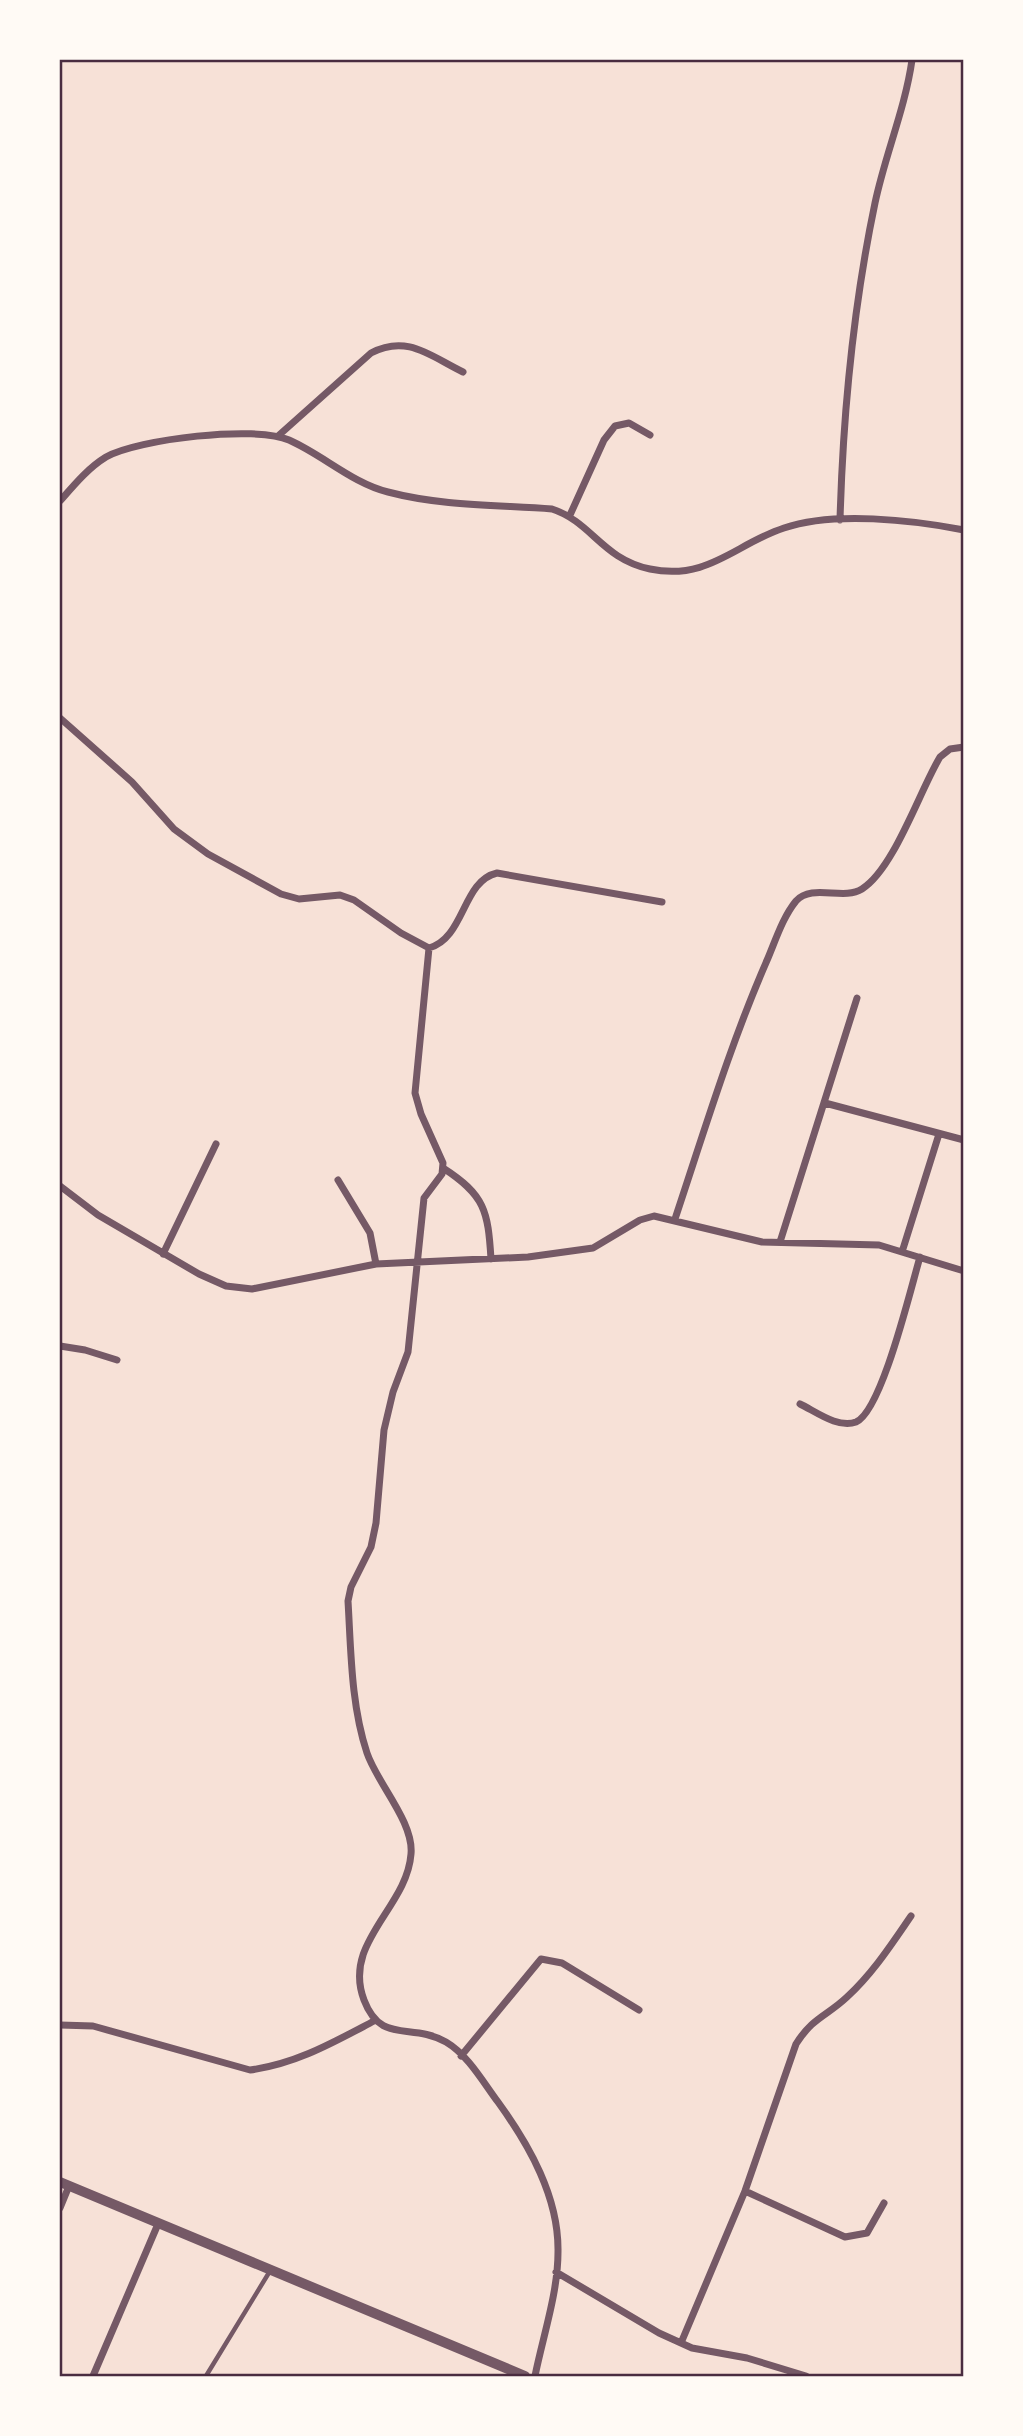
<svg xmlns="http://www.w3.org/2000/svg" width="1023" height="2436" viewBox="0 0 1023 2436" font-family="Quicksand,sans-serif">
<rect width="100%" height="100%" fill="#f7e1d7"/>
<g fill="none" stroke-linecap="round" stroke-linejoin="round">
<path stroke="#755966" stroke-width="4.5" d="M206,2376L270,2271"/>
<path stroke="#755966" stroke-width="7" d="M278,436L371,353C407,334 430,356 463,372
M60,501C74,485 88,468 106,457C138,439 256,425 289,440C323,455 352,483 388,492C441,506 498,505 552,509C592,522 602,559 650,569C708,581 735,544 784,528C833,511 913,520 964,530
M570,515L604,440L615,426L629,423L650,435
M840,520C843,414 853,308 875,203C885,155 905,109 912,60
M60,718L132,782L174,829L208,854L281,894L299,899L340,895L354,900L401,933L429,948C465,938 462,881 497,873L662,902
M429,948L415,1093L421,1114L443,1163L442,1174L424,1198L408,1352L393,1392L384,1430L376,1523L371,1547L351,1587L348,1601C351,1651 351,1705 367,1753C377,1783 414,1822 411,1854C407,1908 342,1942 364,2000C381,2045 411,2022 446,2042C468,2055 483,2082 498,2102C529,2145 559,2197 558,2252C558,2293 543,2336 535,2376
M825,1103L964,1140
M443,1168C485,1195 488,1211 491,1259
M338,1180L370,1233L376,1264
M60,1186L98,1215L199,1274L226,1286L252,1289L376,1264L528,1257L593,1248L640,1220L654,1216L762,1242L879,1245L964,1271
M675,1219C704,1132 731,1042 768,958C776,939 783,917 796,901C812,883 843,901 862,889C894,869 920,790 940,757L950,749L964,747
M780,1242L857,998
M902,1252L939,1134
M163,1254L216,1144
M60,1346L85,1350L117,1360
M800,1404C815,1411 838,1429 856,1422C882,1411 911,1287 920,1257
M60,2025L93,2026L250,2070C296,2064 334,2042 374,2021
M461,2056L541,1959L562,1963L639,2010
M745,2191L845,2237L867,2233L884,2203
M60,2208L69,2186
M556,2272L659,2333L692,2348L747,2358L806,2376
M681,2343L745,2191L796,2044C813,2017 827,2016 847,1997C873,1973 891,1945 911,1916
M93,2376L158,2224"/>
<path stroke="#755966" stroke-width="10" d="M60,2182L525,2376"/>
</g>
<rect width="1023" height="2436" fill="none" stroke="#fffaf5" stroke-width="122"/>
<rect x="61" y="61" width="901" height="2314" fill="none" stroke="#4a2c40" stroke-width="2.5"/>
</svg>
